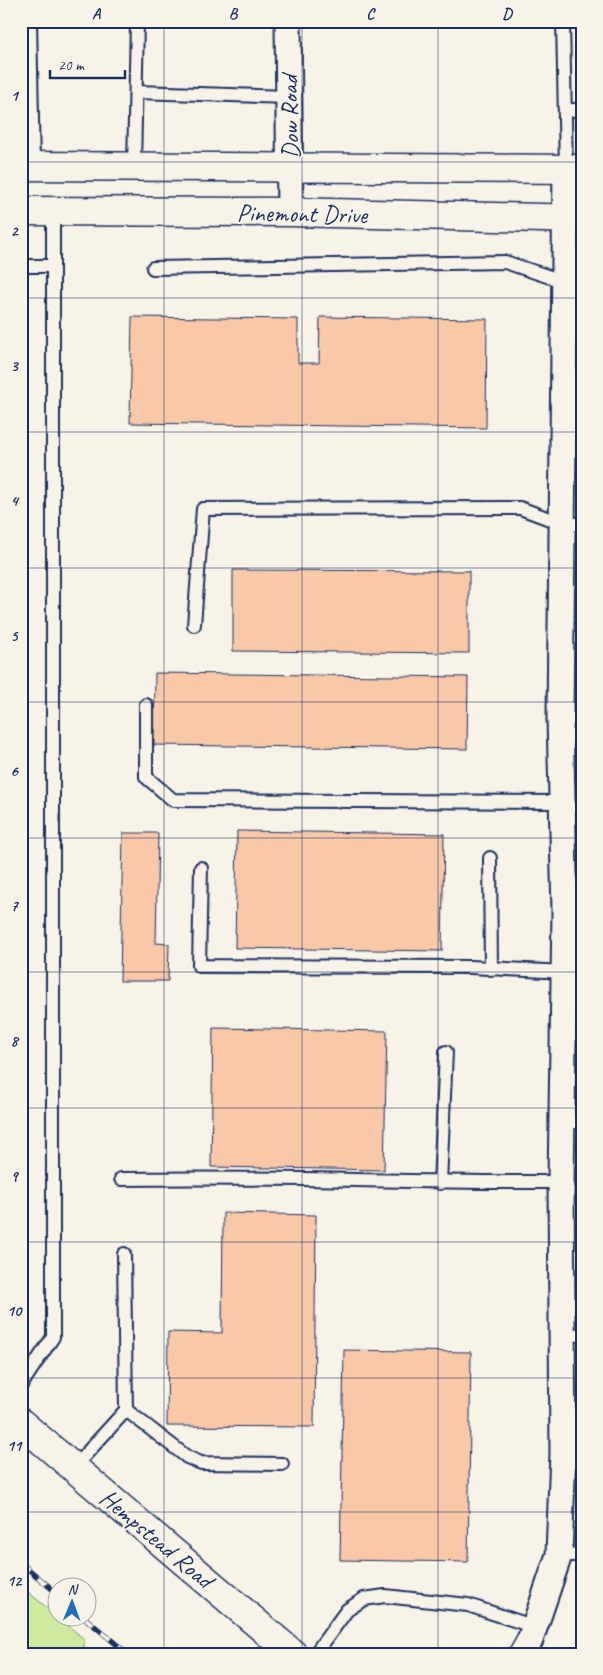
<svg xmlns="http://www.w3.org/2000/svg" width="603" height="1675" viewBox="0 0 603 1675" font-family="Caveat,sans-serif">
<rect width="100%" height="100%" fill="#f7f3e8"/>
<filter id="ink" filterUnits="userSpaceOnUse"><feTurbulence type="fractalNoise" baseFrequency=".02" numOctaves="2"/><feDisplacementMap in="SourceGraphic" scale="10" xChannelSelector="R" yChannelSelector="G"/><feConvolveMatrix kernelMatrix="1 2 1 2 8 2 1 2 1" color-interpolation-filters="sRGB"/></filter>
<g filter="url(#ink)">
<path fill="#cfe99f" stroke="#758c7e" d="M21,1586L84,1639V1654H21Z"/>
<path fill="#f9c8a9" stroke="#1b2f5e" d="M132,317L298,319V363H319L320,317L487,319L486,428L130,423Z
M233,570L469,571V653L233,651Z
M155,673L468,677L467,749L154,745Z
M237,831L444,834L442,951L235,948Z
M123,833H158L156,943L169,944L168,981H120Z
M213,1028L387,1031L384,1170L211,1167Z
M223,1213L316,1215L314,1427L167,1426L168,1332L222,1333Z
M344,1350L471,1352L468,1562L340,1560Z"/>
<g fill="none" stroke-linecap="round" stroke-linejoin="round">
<g stroke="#1b2f5e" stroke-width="16">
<path id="service" d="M30,21L33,166
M563,21L566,169
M136,92L289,97
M565,110H582
M134,167L137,21
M21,266H53
M153,268L505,262L565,282
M565,299H582
M194,625L203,509L520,508L563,524H582
M146,705V777L173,800L563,802
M560,719H582
M490,858L491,969
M201,868L199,966L471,967L565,972
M565,911H582
M563,1122H582
M121,1179C268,1176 415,1183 561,1182
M440,1183L446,1052
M563,1334L582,1335
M21,1385L53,1337V211
M126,1410L187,1457L201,1463L282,1464
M74,1467L126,1410L124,1254
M559,1555H582
M315,1654L347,1610L364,1599L385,1596L468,1605L535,1627"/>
</g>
<g stroke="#1b2f5e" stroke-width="29">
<path id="minor" d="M288,21L290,212
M522,1654L530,1640L559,1555L563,1453L561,1182L565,911L560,719L566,169"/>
</g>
<g stroke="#1b2f5e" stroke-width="31">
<path id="secondary" d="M21,166L582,169
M21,211L290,212L582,219
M21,1423L293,1654"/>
</g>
<use href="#service" stroke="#f7f3e8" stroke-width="12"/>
<use href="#minor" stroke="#f7f3e8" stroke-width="25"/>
<use href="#secondary" stroke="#f7f3e8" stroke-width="28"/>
<g stroke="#1b2f5e" stroke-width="5.5">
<path id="rail" d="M21,1563L58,1594
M85,1618L128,1654"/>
</g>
<use href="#rail" stroke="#f7f3e8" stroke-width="4" stroke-dasharray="11" stroke-linecap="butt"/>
</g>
</g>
<path fill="none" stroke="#1b2f5e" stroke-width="1" stroke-opacity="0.55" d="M164,21V1654M302,21V1654M438,21V1654M21,162H582M21,298H582M21,432H582M21,568H582M21,702H582M21,838H582M21,972H582M21,1108H582M21,1242H582M21,1378H582M21,1512H582"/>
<g text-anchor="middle" stroke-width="4" stroke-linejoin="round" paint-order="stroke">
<g font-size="25" fill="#1b2f5e" stroke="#f7f3e8">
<text transform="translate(289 117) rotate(-91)" y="9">Dow Road</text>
<text transform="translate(302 213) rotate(1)" y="9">Pinemont Drive</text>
<text transform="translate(157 1538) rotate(40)" y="9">Hempstead Road</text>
</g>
</g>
<rect width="603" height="1675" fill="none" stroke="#f7f3e8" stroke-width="55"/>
<g transform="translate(72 1602) rotate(1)"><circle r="24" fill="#f7f3e8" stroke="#9fa5b1"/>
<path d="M0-4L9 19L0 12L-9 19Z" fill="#1f6fb2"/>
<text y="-8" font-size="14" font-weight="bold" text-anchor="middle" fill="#1b2f5e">N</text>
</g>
<path d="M50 70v8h75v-8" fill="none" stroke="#1b2f5e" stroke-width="2.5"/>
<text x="58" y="70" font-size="15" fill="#1b2f5e" stroke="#f7f3e8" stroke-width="4" paint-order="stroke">20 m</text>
<rect x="28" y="28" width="548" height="1620" fill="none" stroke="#1b2f5e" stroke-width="2"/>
<g font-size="16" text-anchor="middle" font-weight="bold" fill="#1b2f5e">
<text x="96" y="19">A</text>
<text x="233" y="19">B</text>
<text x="370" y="19">C</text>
<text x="507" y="19">D</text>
<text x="14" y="101">1</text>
<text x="14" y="236">2</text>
<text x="14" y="371">3</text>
<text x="14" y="506">4</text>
<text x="14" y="641">5</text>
<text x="14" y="776">6</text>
<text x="14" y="911">7</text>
<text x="14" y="1046">8</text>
<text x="14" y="1181">9</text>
<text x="14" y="1316">10</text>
<text x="14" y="1451">11</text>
<text x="14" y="1586">12</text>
</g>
</svg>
